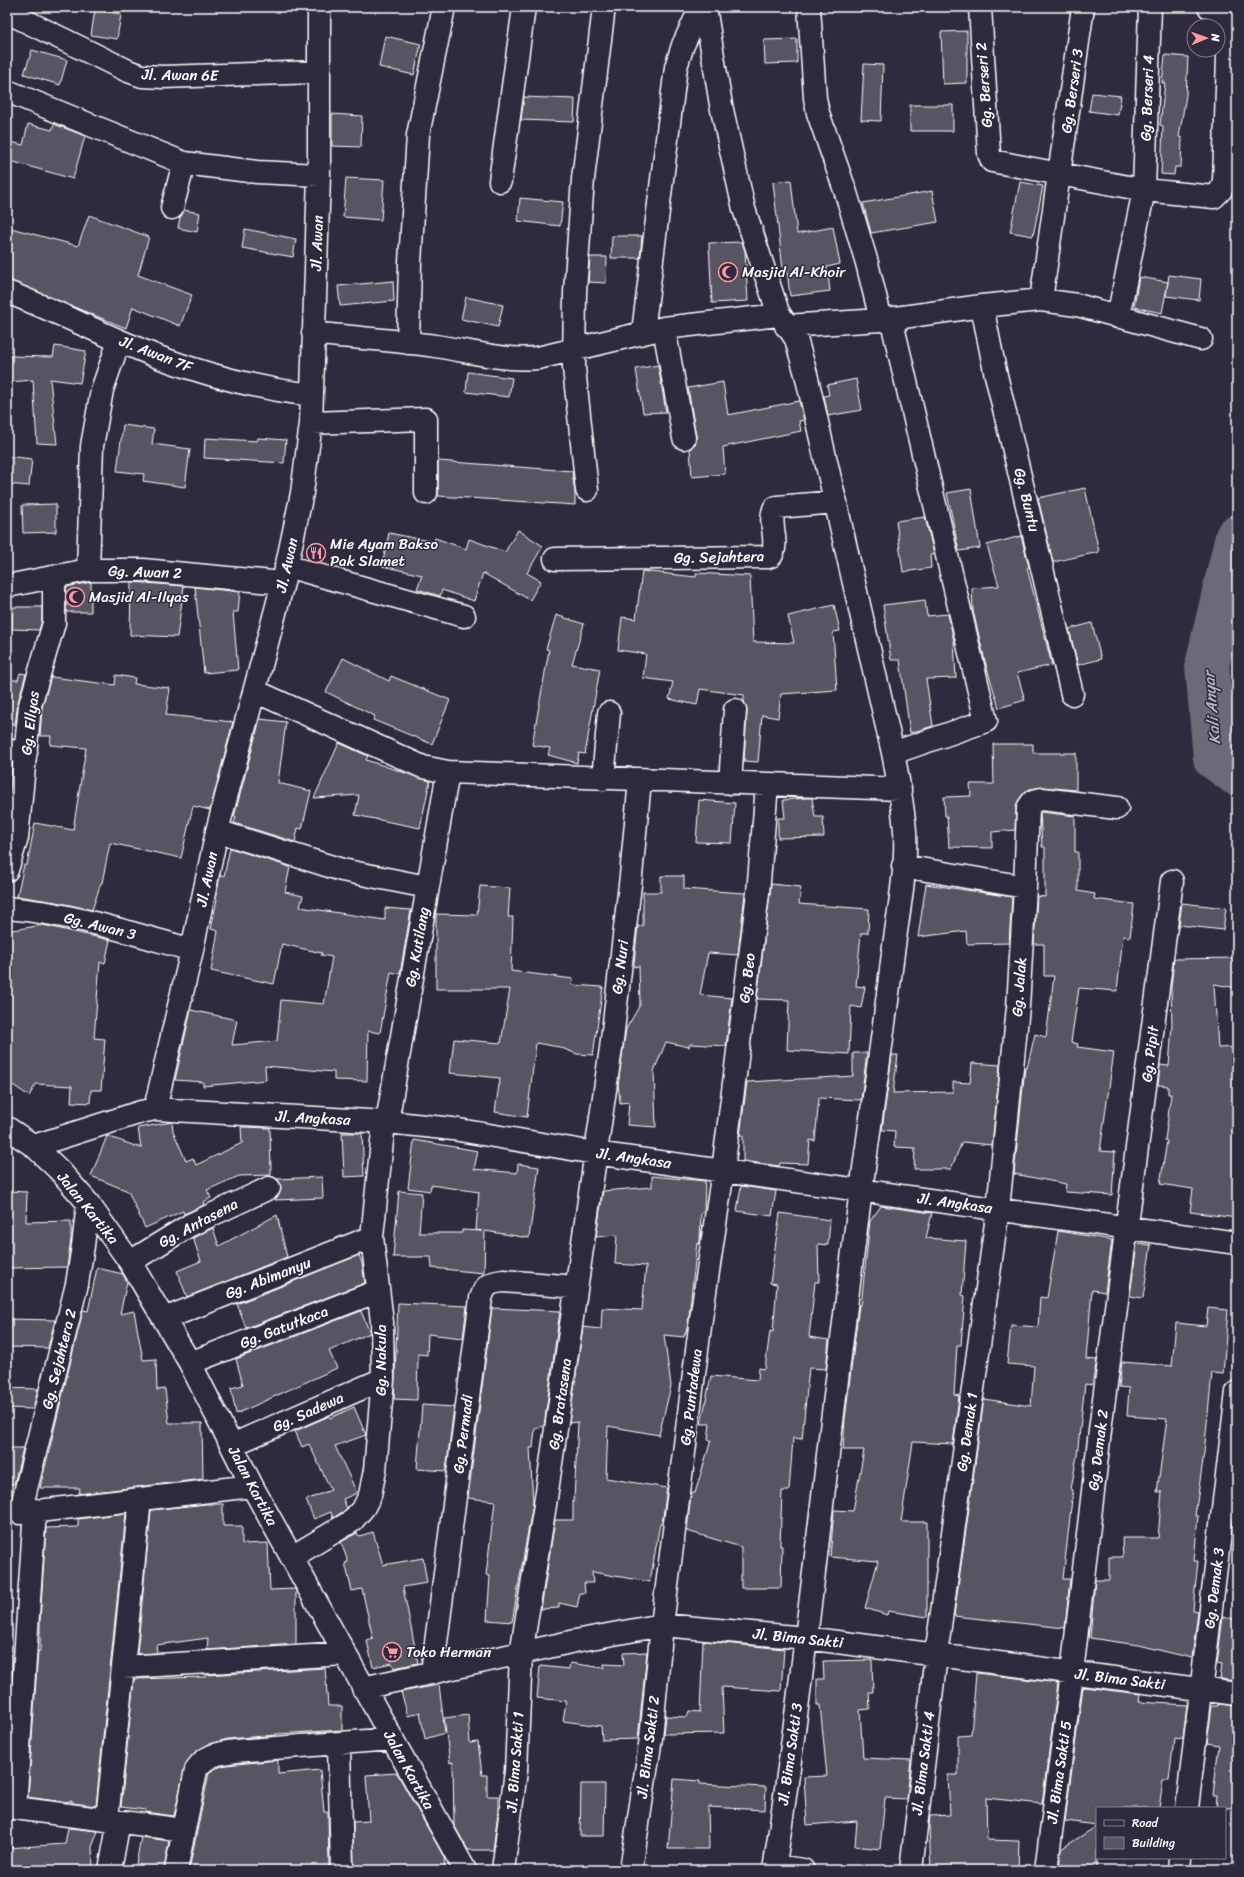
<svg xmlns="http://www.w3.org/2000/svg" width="1244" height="1877" viewBox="0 0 1244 1877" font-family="Sriracha,sans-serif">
<rect width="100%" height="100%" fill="#2f2a3d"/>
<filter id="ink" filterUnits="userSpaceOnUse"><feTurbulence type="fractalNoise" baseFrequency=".025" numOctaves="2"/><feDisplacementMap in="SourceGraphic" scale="8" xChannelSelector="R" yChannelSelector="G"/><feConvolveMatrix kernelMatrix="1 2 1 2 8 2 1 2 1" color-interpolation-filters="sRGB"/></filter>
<g filter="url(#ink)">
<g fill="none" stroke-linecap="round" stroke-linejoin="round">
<path stroke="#6d6a77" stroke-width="44" d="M1237,537L1207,665L1215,758L1237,774"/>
</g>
<path fill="#595564" stroke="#fff" d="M95,10L121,14L117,39L91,35Z
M967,31V83L943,84L941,32Z
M385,36L421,44L414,75L379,67Z
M797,39V63L765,64L764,40Z
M32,50L67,60L60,85L24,74Z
M1165,55L1188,57L1186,95L1179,137L1182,138L1181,167H1175L1174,175L1161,174L1163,126L1160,125L1165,83H1162Z
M864,64L883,65L881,121L861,120Z
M1092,93L1121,96L1118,115L1089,111Z
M524,97L575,99L574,122L521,120Z
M910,105H953V131H910Z
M332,114L362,116L361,147L332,146Z
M28,124L52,130L54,124L85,136L73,179L7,160V141L23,145Z
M346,178L384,180L381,220L343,217Z
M791,180L797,234L833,227L840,264L827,267L830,291L790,296L787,270H783L773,182Z
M1020,182L1043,186L1033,236L1010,232Z
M932,191L938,222L871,233L863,203Z
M520,198L563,202L560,226L518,221Z
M184,210L200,213L197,232L178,228L180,217Z
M89,215L149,237L138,275L192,295L180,326L133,307L126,328L7,280V227L78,246Z
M245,229L296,239L293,257L242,248Z
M612,236H642L640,258H611Z
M742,242L745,251L748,301L712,303L709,243Z
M590,257H607L606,283L588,282Z
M1169,275L1201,279L1199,300L1166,296Z
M1139,277L1168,282L1162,313L1134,307Z
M393,281L394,301L340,306L338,286Z
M466,297L503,305L498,327L461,319Z
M55,346L86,351L80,383L50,379L57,444L37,443L33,380L10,382L9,356L53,357Z
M658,365L666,412L643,413L636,369Z
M468,372L512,378L509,397L466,392Z
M856,379L862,410L828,416L824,396L829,395L827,385Z
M723,382L728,415L799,401L804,420L799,421L801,431L723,447L725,474L692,477L690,449L696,443V436L688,388Z
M123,425L154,429L152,444L190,449L185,487L143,481L144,474L117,471Z
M205,438L257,441L258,438L286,440L284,463L204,458Z
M7,456L32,459L29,486L7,484Z
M438,461L572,471L575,493V505L438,496Z
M1085,488L1099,552L1053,562L1038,498Z
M971,489L980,548L959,551L947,493Z
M56,504V532L23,533L22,505Z
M925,517L934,554L930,555L931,568L903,572L896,521Z
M518,530L543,546L527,573L541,581L530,600L483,573L474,601L442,590L440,596L417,589L422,575L382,566L389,533L434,542L435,538L466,549L469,539L505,552Z
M1021,536L1029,567L1027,568L1052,665L1017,673L1025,700L999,708L986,665L973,611L972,588L999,586L987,545Z
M642,571L696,577V573L750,576L753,642L794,643L788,616L834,605L840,631L833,632L837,690L781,694L778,718L762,715L758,762L744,761L747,711L744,701V695L700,689L697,705L669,699L673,682L643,678L646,654L618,650L622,617L636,619Z
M91,582V612H66V587Z
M131,582L184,586L177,637L130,635Z
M195,587L240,592L238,612H233L238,670L204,673Z
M925,600L927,616L948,614L954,641L956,678L926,679L933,726L910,733L900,660H891L883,605Z
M13,607H42V621L39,630L12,629Z
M556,615L584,624L572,664L600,669L585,754L579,753L577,763L548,755L550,748L532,745L549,650L546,649Z
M1092,623L1101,659L1078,665L1069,629Z
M343,658L389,681L391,676L450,700L432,744L373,720L375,716L326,692Z
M20,673L26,674L18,702L15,725L7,724V680H18Z
M116,675L135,678L134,684L170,688L166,715L233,722L210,810L193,806L181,858L110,843L102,883H101L92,910L56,902L17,896L24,865H27L35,823L73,830L86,748L50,745L51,736H40L42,707L51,677L115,685Z
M260,719L286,722L278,783L311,791L302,829L298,828L295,842L234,823L236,817H234Z
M339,743L368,756L366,760L430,781L420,828L355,815L359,795L314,798Z
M993,744H1033V753H1076V790L1043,787L1030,789L1023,794L1018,801L1016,808L1015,830L992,832V848L949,847L947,816H945L944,797L971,796L970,784H994Z
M806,798H812L815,817H823L824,837L778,838V818H785L783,800Z
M699,800L735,803L732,843L696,842Z
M1040,812L1075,816V852H1078V891L1095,894L1094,899L1134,904L1130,937L1123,936L1117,991L1079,988L1071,1042L1078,1044L1077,1047L1114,1052L1100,1151L1115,1152L1112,1195L1065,1192L1066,1184L1014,1174L1025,1067L1027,1068L1035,1034L1046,1037L1054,976H1044V944H1034L1037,896L1045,897V847H1042Z
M230,848L290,867L285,892L303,896L300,907L385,920V908L411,910L400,974L391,972L380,1033L368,1031L367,1081L334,1080V1072L265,1066L266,1080L203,1086V1082L175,1080L191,1010L237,1020L232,1045L277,1041L281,1000L324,1004L332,957L321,955L322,953L282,944L274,984L211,971L218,931L211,929L217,899L216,898L220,875L224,876Z
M661,876H684V889L745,893L738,955L708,953L700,995L732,998L726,1046L690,1044L689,1047L666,1042L654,1071L656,1127L627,1125L629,1102L620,1103L618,1084L626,1029L640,1005L639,966L634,967V963L638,926H643V892H661Z
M771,884L801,887L799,904L869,909L868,933H861L856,986L865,987L861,1008L851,1006L849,1054L787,1050L789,1000L757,999Z
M926,884L1012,897L1009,943L967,944L966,931L918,937Z
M480,886L510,888L508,917H513L511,971L573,979L572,985L603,987L593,1055L577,1054L559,1047L536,1043L527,1117L495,1112L500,1078L450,1073L454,1039L501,1043L510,989H436V914L477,915Z
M1182,903L1226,908L1223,930L1179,925Z
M43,925L110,940L105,963L100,962L94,1038L105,1039L101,1090H91L90,1103L71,1102L72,1086L36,1084L29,1096L7,1081V931Z
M1237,958V988L1214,984L1218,1048L1237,1047V1218L1190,1212L1193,1189L1160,1184L1167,1141L1165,1140L1171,1094H1168V1086L1158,1085L1160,1065L1169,1066L1172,1025L1171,987L1174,959Z
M853,1053H867L861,1100L819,1098L815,1141L810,1140L808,1164L780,1163L779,1166L743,1161V1136H740L747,1082L853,1076Z
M892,1055H898L893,1093L953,1092V1082L970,1083L972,1063L1000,1065L992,1145L962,1142L951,1169H914L915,1148L894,1147L895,1131L882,1130Z
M172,1122L173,1131L186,1161L193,1158L196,1165L242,1143L241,1127L270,1128L271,1175L239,1176L207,1190L211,1198L203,1202L204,1205L184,1214L183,1211L145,1228L128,1191L91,1176L107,1136L141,1148L138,1128Z
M342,1133H362L364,1176L344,1177Z
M414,1140L478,1151L474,1169L517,1173L518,1164L539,1167L529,1238L485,1231L484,1273L432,1268L431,1257H393L399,1191L422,1193L419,1233H462V1230L482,1231L476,1230L479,1192L431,1185L430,1191L408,1188Z
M652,1176L705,1181L704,1212L701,1213L700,1240V1244L697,1243L688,1325L684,1337L664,1335L671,1386L659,1435L608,1426L606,1478L667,1488L662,1524L660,1523L650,1582L592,1572L593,1583H584L585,1593H580L577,1607L559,1603V1608L541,1609L555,1520H573V1500H574L578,1422L569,1423L583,1327L601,1329L602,1308L642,1310L646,1266L615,1264L617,1235L596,1237L603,1191L652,1187Z
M322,1177L323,1198L275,1200L281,1189L280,1183L277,1179Z
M741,1186L776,1191L772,1216L737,1211Z
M7,1191L27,1192L26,1222L71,1221V1239L67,1267L7,1268Z
M881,1206L932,1213L926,1238L966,1241L962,1295L965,1296L961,1345H957L954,1395L959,1396L953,1444L913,1442L901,1522H927V1617L888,1611L887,1615L865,1608L878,1561L830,1557L834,1510L853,1511L864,1450H843L845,1419L859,1305H861L870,1221Z
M780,1213L830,1220L828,1245L818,1244L819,1282H815L809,1337L829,1340L826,1369L809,1368L802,1439L793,1438L789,1491H782L780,1546H782L781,1588H741V1547L687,1531L691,1493H695L711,1440H708L710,1424H701L711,1376L758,1380L759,1368L765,1369L770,1331L773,1332L777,1284L770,1283Z
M277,1215L287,1257L187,1297L177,1271L201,1261L193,1238L213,1228L219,1246Z
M1058,1231L1112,1240L1105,1292L1092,1290L1086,1359L1097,1360L1092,1385L1085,1384L1077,1456L1071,1489L1073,1490L1063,1579H1070L1065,1628L954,1616L984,1399L1031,1406L1034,1366L1007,1364L1011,1325L1038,1327L1040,1297L1047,1298Z
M1137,1243L1151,1245L1143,1298L1130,1296Z
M359,1255L362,1263L365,1283L246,1328L237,1304Z
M97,1268L123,1274L127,1282L120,1314L134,1311L143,1360L156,1359L157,1390L165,1389L169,1423H202L203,1479L79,1494L80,1488H40L83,1310L88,1311Z
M398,1303L467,1306L463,1338L428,1334L427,1355L418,1354L417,1400L394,1399Z
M492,1308L560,1311L544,1426L535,1428L533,1448H530L533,1503L512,1622L487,1620L490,1576L486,1575L495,1501L468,1498Z
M1208,1308L1228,1310L1223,1374L1212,1373L1204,1453L1195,1516H1198L1194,1561H1198L1193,1610L1198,1611L1192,1658L1138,1645L1090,1638L1095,1580H1109V1557H1123L1122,1538H1158L1162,1492H1157L1167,1419L1127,1416L1129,1388L1119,1387L1122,1362L1172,1366L1176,1323L1206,1326Z
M361,1311L370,1333L329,1351L337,1368L236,1414L231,1388L243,1385L236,1359Z
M7,1319L55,1320L48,1348L7,1347Z
M7,1388L38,1389L33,1409L7,1408Z
M422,1405L454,1407L446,1471L417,1469Z
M354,1407L366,1435L335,1446L357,1493L343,1499L347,1508L344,1511L333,1518L331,1512L314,1519L306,1500L331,1490L309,1444L302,1447L295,1431L329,1416L330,1418Z
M7,1448H23L14,1484H7Z
M206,1504H223V1526H242V1544L268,1543L270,1590L295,1589L296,1591V1644L207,1650L208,1638L156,1645L157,1653L137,1654L151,1510Z
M126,1513L96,1806L72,1803V1801L63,1802L28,1797L38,1651H40V1621L46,1528L78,1527V1519Z
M373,1532L383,1565L423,1558L427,1583L403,1587L418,1663L394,1668L392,1663L373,1667L367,1641L373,1639L362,1589L352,1591L345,1563L348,1562L341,1542L357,1533L359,1536Z
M1223,1616L1237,1620V1681L1220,1679L1222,1665L1217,1664Z
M703,1641L784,1649L781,1691L722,1687L724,1733L664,1734L666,1716L687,1717L689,1711L700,1712Z
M647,1652L638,1739L602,1740L601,1726L563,1721L566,1701L537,1698L540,1666L569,1669L570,1663L604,1668V1664L624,1665L623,1653Z
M872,1660L873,1692H869L870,1709L860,1710L863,1758L911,1760L907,1799L885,1798L880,1849L855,1846L857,1821L807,1825L804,1777L827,1776L820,1705H817V1679H824L823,1661Z
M325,1668L328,1706H342V1730L276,1734V1735L228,1739L209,1744L195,1752L186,1763L174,1816L145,1812L146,1810L121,1807L134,1679L206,1677V1675Z
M976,1673L1058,1683L1042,1804L986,1798L987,1840L1019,1841L1018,1870H931L929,1826L930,1816L950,1815L948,1775H958V1736L971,1735Z
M439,1685L445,1733L425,1739L420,1712L408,1716L401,1692Z
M1083,1687L1140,1694L1139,1702L1187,1705L1183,1739L1174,1738L1169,1780H1163L1159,1808H1097V1825L1065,1821Z
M1218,1704L1237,1706V1808H1216L1217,1795H1213L1219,1745L1207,1743L1212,1706H1218Z
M468,1715L470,1743L478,1742L482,1775H487V1796H498V1813L493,1850H468L454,1825L453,1762L450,1763L444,1718Z
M278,1760V1774L320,1770L324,1812H328L329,1869L189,1870L209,1773L214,1769L226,1765Z
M397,1773L444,1857L445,1870H364V1868H354L353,1822L369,1821L366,1775Z
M674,1779L700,1781V1784L766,1787L765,1810L708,1807L709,1849H668Z
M581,1784H605L604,1836H580Z
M1097,1826V1870H1059L1061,1849Z
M68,1828L98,1831L92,1847L93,1869L7,1870V1848L65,1844Z
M141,1837L169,1841L164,1870H135Z"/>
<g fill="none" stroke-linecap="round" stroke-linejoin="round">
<g stroke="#fff" stroke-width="25">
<path id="minor" d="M705,7L721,105L744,209L778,312L796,339L806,374L893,753C898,779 903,805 905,831C907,873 897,919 892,961C883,1038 871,1114 861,1191C830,1417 809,1644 774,1870
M809,7L815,98L818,113L846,193L867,263L881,320
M980,7L989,154L992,161L1144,190L1214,197L1221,190L1224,181L1229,26C1226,15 1220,11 1209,7
M7,12L128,71L142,76L163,77L318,72
M7,91L184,163L257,172L319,175
M500,181L524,7
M172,208L184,163
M7,292C59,312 109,338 161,358C207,375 262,389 311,395
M1041,300L1083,7
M982,306L995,371L1072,694
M1118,317L1144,190L1150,7
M891,318L986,721L893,753
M786,326L881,320L982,306L1041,300L1077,305L1201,339
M664,328L684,438
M643,332L676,67L683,45L701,7
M313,333C353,338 395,340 435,346C470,351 502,361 538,358L664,328L779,315
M408,343L410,262L418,135L444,7
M311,423L426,419V493
M587,490L574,368L575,292L583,179L604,7
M555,559L768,557L771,556C780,542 768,524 774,509L777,507L836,502
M286,566L464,616
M88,570L92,446L102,390L119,341
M7,586L88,570H143L283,583
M255,691L423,767L448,772L900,789
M7,751L26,752
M603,779L609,713
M730,783L735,710
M217,831L342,870L427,887
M903,866L1025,887L1018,1007L998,1209L936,1655L911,1870
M7,870L17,838L30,705L54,623V578
M1025,887L1028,808L1033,801L1042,799L1117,808
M7,908C70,913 131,933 192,950
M155,1109L192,950L217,831L283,583L302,493L311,423L319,175V7
M387,1122L448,772
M7,1128L34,1146L60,1171L88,1203L130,1262L190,1363L252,1486L465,1870
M34,1146L141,1112L155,1109L387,1122L453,1129L595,1153L1237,1243
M130,1262L190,1225L269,1188
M164,1319L372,1237
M190,1363L378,1291
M232,1445L383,1379
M20,1513L77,1284L83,1246L88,1203
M21,1513L252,1486
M292,1557L352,1521L364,1507L370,1495L375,1470L383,1379L382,1322L372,1237L384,1122
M124,1667L345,1654
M432,1673L481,1298C486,1284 489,1283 503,1281L576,1287
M363,1688L575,1641L662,1625L806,1638L1237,1694
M339,1744L342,1870
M7,1807L184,1830
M15,1808L35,1510
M1187,1808L1237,1392
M107,1819C119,1712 129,1606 140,1499
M775,1866L803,1870
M110,1870L117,1832
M176,1870L196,1770C205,1755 219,1753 236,1751L392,1739
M503,1870L516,1771L521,1654L545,1505L611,1048L631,876L640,780
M631,1870L651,1738L662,1625L701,1319L723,1170L758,893L767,785
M1046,1870L1072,1673L1101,1422L1172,881
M1179,1870L1180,1858"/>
</g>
<use href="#minor" stroke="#2f2a3d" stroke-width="22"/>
</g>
</g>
<defs>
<g id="mosque-ring" transform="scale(1)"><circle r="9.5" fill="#2f2a3d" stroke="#ff9aa2" stroke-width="1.5"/><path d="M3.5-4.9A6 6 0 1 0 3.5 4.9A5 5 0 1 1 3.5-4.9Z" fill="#ff9aa2"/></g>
<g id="restaurant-ring" transform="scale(1)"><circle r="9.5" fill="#2f2a3d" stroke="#ff9aa2" stroke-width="1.5"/><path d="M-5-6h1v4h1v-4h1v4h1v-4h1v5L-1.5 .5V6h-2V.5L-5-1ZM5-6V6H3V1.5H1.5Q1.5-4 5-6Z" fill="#ff9aa2"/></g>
<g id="supermarket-ring" transform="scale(1)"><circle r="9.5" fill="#2f2a3d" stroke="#ff9aa2" stroke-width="1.5"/><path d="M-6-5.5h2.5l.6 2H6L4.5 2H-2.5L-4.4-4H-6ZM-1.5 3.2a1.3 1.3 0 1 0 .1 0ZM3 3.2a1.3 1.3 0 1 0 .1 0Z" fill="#ff9aa2"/></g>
</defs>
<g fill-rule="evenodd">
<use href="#mosque-ring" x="728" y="272"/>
<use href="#restaurant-ring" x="316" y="553"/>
<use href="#mosque-ring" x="75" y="597"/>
<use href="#supermarket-ring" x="392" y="1652"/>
</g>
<g text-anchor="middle" stroke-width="3" stroke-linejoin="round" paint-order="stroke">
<g font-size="15" fill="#fff" stroke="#2f2a3d">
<text transform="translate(180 75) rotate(1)" y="5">Jl. Awan 6E</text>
<text transform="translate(984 85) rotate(-94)" y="5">Gg. Berseri 2</text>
<text transform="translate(1072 91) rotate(-82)" y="5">Gg. Berseri 3</text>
<text transform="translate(1147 98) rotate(-88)" y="5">Gg. Berseri 4</text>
<text transform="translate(317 243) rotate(-88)" y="5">Jl. Awan</text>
<text transform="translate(156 354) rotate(21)" y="5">Jl. Awan 7F</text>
<text transform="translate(1027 500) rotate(76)" y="5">Gg. Buntu</text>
<text transform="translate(719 557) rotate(-1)" y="5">Gg. Sejahtera</text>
<text transform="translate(287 565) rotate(-77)" y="5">Jl. Awan</text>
<text transform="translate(145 572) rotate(2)" y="5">Gg. Awan 2</text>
<text transform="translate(30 723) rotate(-83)" y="5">Gg. Ellyas</text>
<text transform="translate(207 879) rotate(-78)" y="5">Jl. Awan</text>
<text transform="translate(100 926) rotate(14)" y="5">Gg. Awan 3</text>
<text transform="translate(417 947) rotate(-80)" y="5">Gg. Kutilang</text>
<text transform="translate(620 967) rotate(-83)" y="5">Gg. Nuri</text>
<text transform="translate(747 978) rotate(-83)" y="5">Gg. Beo</text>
<text transform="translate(1019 987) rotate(-86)" y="5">Gg. Jalak</text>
<text transform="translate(1150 1054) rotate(-83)" y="5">Gg. Pipit</text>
<text transform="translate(313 1118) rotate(3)" y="5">Jl. Angkasa</text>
<text transform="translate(634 1158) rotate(8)" y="5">Jl. Angkasa</text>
<text transform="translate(955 1203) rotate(8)" y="5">Jl. Angkasa</text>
<text transform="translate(88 1208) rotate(51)" y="5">Jalan Kartika</text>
<text transform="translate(198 1223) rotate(-28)" y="5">Gg. Antasena</text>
<text transform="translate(268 1278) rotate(-21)" y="5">Gg. Abimanyu</text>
<text transform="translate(284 1327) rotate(-21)" y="5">Gg. Gatutkaca</text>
<text transform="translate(59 1359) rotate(-76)" y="5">Gg. Sejahtera 2</text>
<text transform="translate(381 1360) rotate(-90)" y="5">Gg. Nakula</text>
<text transform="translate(691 1397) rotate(-83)" y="5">Gg. Puntadewa</text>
<text transform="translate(560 1404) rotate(-82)" y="5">Gg. Bratasena</text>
<text transform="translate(308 1412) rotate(-24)" y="5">Gg. Sadewa</text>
<text transform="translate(967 1432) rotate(-82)" y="5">Gg. Demak 1</text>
<text transform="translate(463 1434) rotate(-83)" y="5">Gg. Permadi</text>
<text transform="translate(1098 1450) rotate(-83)" y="5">Gg. Demak 2</text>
<text transform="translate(253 1486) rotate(62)" y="5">Jalan Kartika</text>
<text transform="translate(1214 1588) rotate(-83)" y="5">Gg. Demak 3</text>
<text transform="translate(798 1638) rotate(6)" y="5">Jl. Bima Sakti</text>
<text transform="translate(1120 1679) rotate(7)" y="5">Jl. Bima Sakti</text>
<text transform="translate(648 1747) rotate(-83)" y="5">Jl. Bima Sakti 2</text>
<text transform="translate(790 1754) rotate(-82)" y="5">Jl. Bima Sakti 3</text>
<text transform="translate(515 1762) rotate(-86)" y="5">Jl. Bima Sakti 1</text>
<text transform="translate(923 1763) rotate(-83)" y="5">Jl. Bima Sakti 4</text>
<text transform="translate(409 1770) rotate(61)" y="5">Jalan Kartika</text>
<text transform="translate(1059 1772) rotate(-82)" y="5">Jl. Bima Sakti 5</text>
</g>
<g font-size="15" fill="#fff" stroke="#2f2a3d" text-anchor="start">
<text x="742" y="277">Masjid Al-Khoir</text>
<text x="330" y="549">Mie Ayam Bakso<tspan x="330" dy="17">Pak Slamet</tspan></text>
<text x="89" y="602">Masjid Al-Ilyas</text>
<text x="406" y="1657">Toko Herman</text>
</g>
<g font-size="16" font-style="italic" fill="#b6b4bb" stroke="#2f2a3d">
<text transform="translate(1211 708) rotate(-95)" y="6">Kali Anyar</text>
</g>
</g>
<rect width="1244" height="1877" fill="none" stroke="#2f2a3d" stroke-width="24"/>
<rect x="12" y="12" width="1220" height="1853" fill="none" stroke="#fff" stroke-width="1.5" filter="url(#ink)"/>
<rect x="1096" y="1807" width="130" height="52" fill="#2f2a3d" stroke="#827f8b"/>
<rect x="1104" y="1820" width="20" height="6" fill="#2f2a3d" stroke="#827f8b"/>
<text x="1132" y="1827" font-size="12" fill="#ffffff">Road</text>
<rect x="1104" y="1837" width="20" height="12" fill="#595564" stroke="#827f8b"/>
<text x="1132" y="1847" font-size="12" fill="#ffffff">Building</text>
<g transform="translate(1206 38) rotate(88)"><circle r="19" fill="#2f2a3d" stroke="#827f8b"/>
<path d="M0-3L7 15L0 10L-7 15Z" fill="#ff9aa2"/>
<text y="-6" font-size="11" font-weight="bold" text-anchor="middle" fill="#ffffff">N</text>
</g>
</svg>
